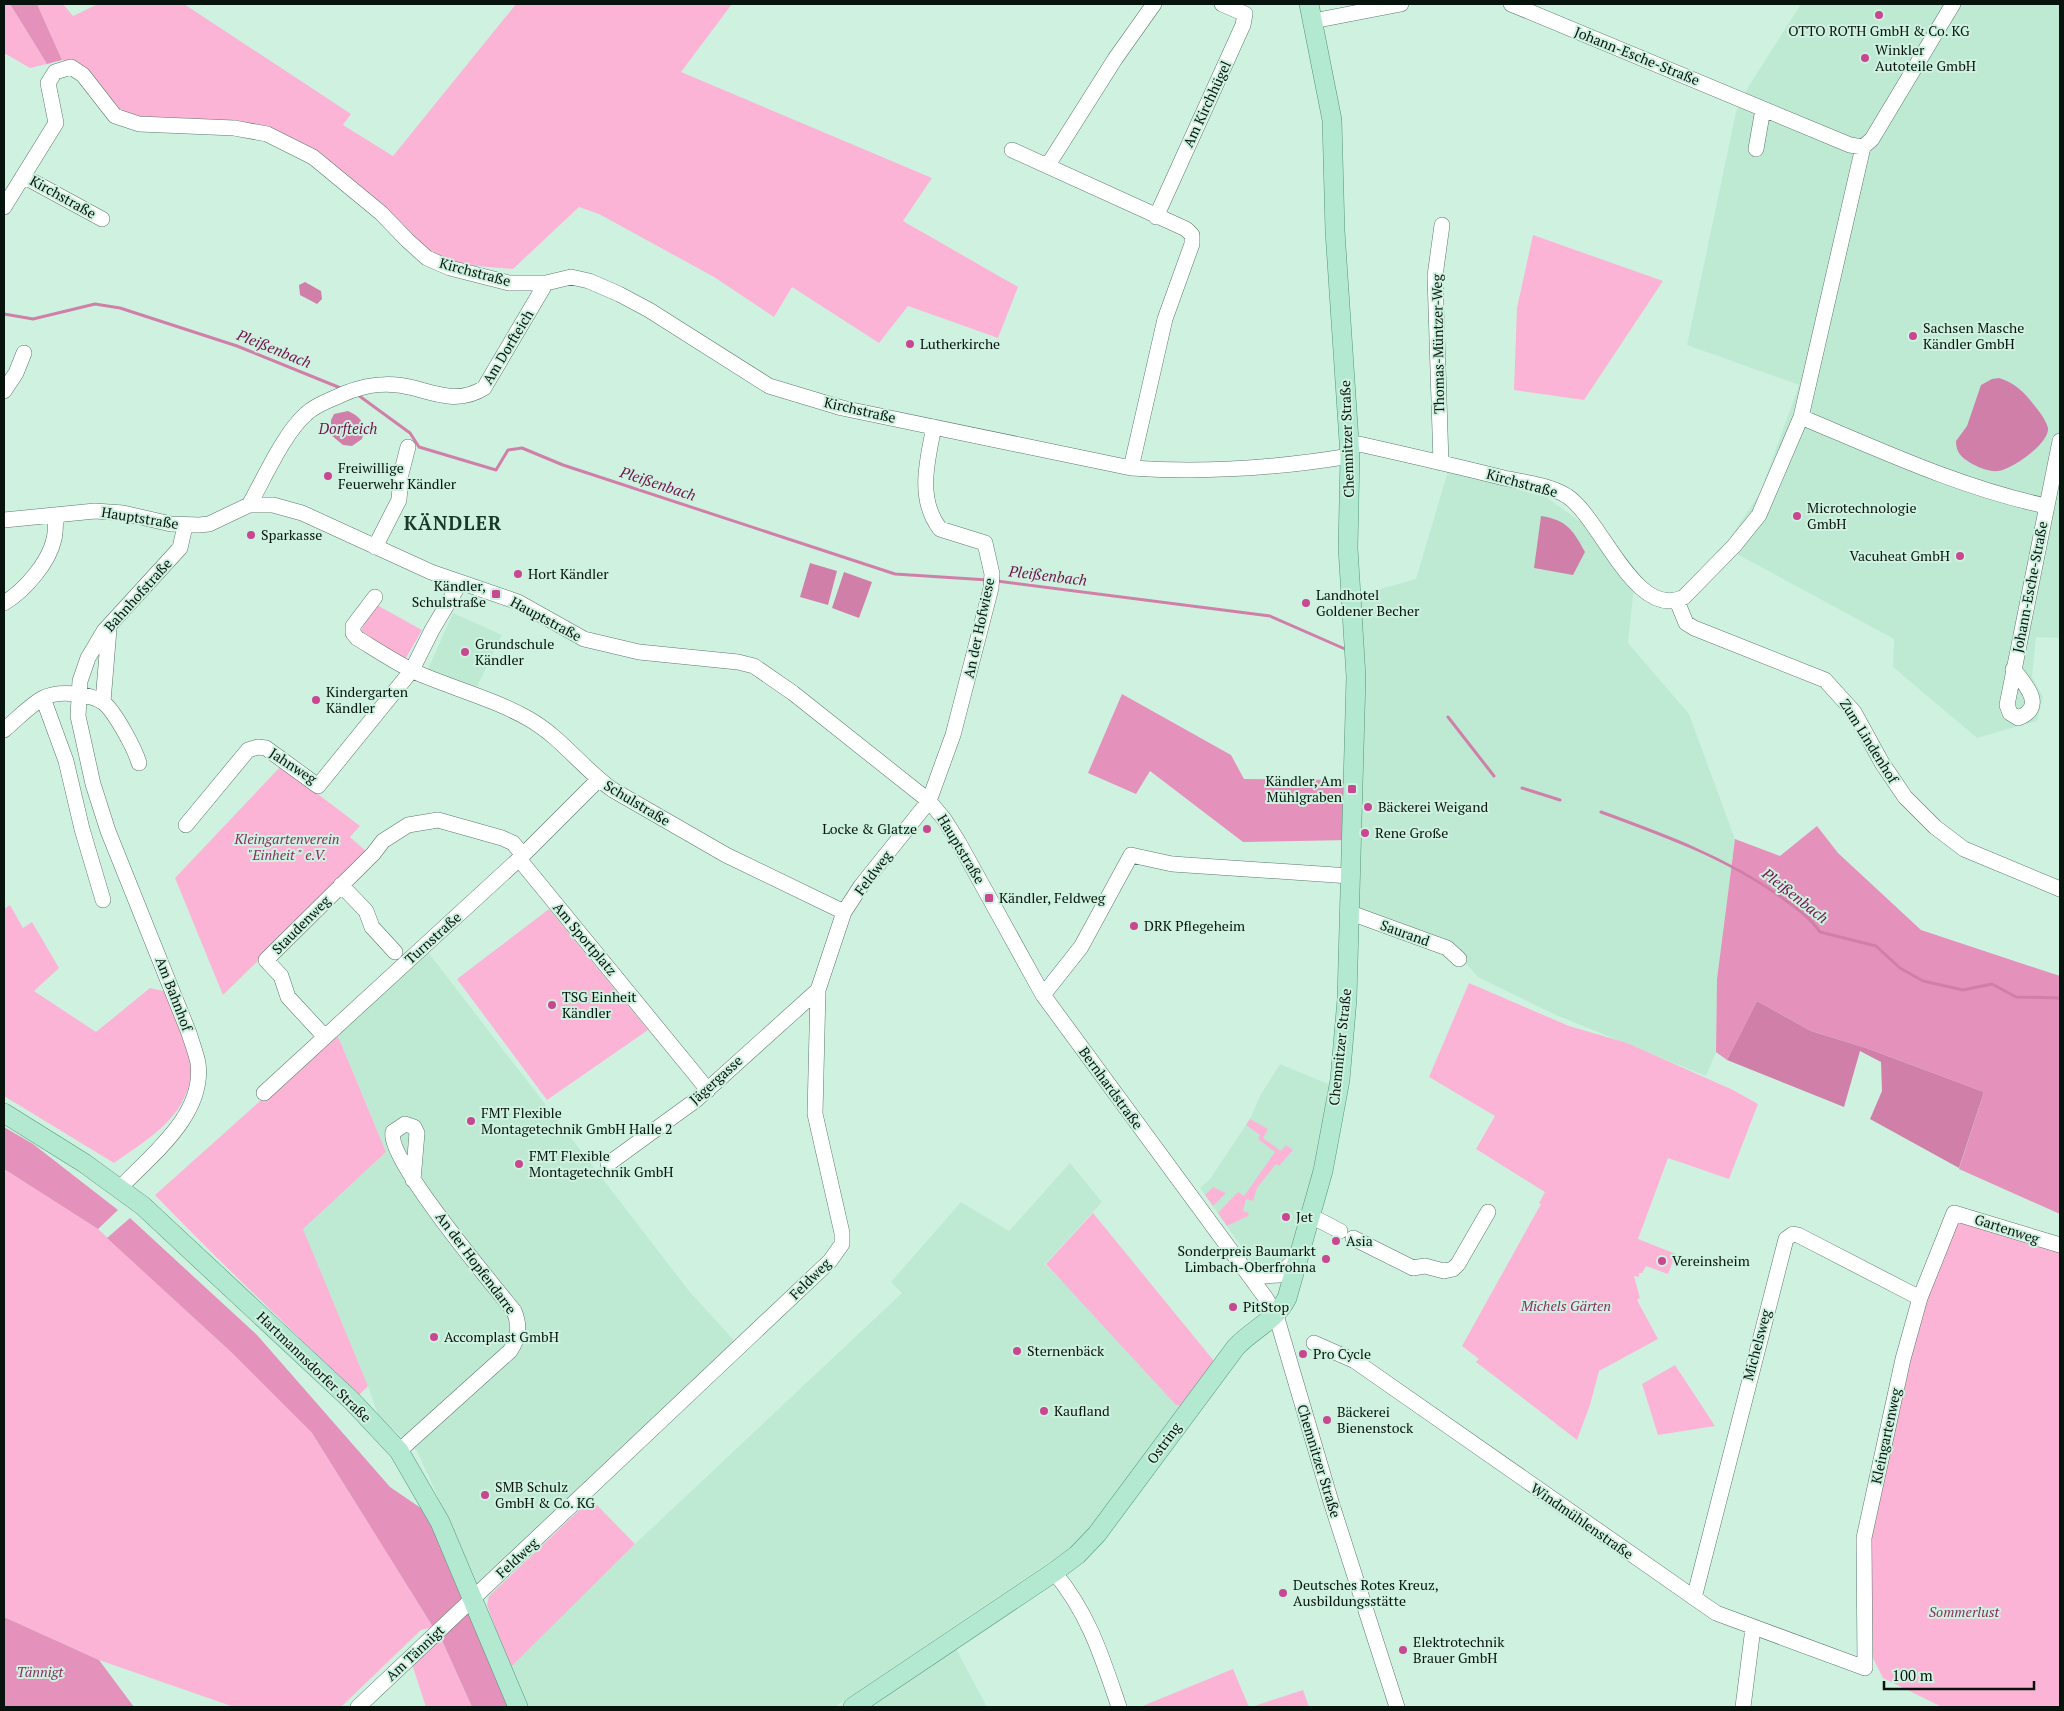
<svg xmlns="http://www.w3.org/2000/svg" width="2064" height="1711" viewBox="0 0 2064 1711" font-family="'PT Serif',serif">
<rect width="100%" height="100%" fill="#cff2e0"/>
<path fill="#beead4" d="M1801,4H2060V638L2036,637L2032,677L2043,697L2037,721L1977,738L1893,667L1894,639L1724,547L1760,493L1799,385L1687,345L1736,112L1747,89Z
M1448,471L1546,497L1581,522L1634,587L1628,643L1689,714L1735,839L1717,979L1716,1052L1706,1076L1556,1015L1478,977L1449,945L1357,912L1358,595L1416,579Z
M453,613L502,635L475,691L428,669Z
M424,947L689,1291L740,1347L475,1589L448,1519L417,1451L378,1415L368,1386L302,1229L386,1152L340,1041L335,1034Z
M1280,1064L1333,1086L1319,1167L1289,1262L1279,1270L1257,1269L1200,1188L1210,1179L1250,1119L1261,1094Z
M1070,1163L1102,1202L1045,1264L1184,1405L1079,1542L835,1707H526L510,1668L635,1544L902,1293L891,1282L961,1202L1009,1231Z
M954,1645L987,1707H866Z"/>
<path fill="#fcb4d6" d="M4,4H10L47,64L30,68L4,53Z
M37,4H63L73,16L98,4H184L351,114L343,125L393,156L516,4H732L681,72L932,178L903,221L1018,287L998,338L908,306L879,343L792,287L774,317L714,277L599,214L579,207L513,269L453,264L427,251L265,129L140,120L116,110L70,63L62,60Z
M1533,235L1663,281L1584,400L1514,390L1517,308Z
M375,604L422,630L403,663L358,636Z
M281,766L360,826L350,837L368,853L223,995L175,878Z
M10,905L23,928L32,922L59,968L34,991L96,1032L150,988L167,992C173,1009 189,1041 191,1057C196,1112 152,1136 114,1163L4,1096V909Z
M549,909L648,1030L547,1100L457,979Z
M1469,983L1569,1026L1627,1043L1733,1090L1758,1104L1729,1179L1668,1158L1638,1239L1676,1254L1668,1274L1646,1266L1642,1273H1639V1277L1634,1276L1640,1298L1637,1300L1658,1339L1599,1371L1590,1405L1577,1440L1476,1362L1479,1359L1462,1346L1541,1204L1539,1203L1545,1192L1476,1149L1495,1116L1429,1077Z
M335,1034L340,1041L386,1152L303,1229L368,1386L358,1396C291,1328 221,1264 155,1195Z
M1250,1119L1268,1129L1263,1138L1281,1151L1286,1145L1293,1150L1279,1166L1276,1164L1257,1188L1253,1201L1246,1199L1243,1211L1249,1213L1248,1216L1227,1226L1218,1213L1238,1192L1244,1196L1275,1152L1258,1139L1260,1135L1246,1125Z
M4,1169L98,1229L231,1352L312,1433L433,1627L421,1630L341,1707H234L99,1660L4,1617Z
M1213,1187L1226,1193L1213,1206L1205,1195Z
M1093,1213L1214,1361L1183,1406L1176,1405L1046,1264Z
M1962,1220L2060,1249V1707H1942L1883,1678L1868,1648L1871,1539L1907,1357L1952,1226Z
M1675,1365L1715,1426L1658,1435L1642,1384Z
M591,1499L635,1544L510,1668L487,1605L489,1596Z
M440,1636L472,1707H426L411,1661Z
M1233,1669L1249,1707H1140Z
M1303,1690L1309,1707H1251Z"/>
<path fill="#e492bb" d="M10,4H37L62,60L47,64Z
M1122,694L1231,755L1244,779L1352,780L1351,840L1243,842L1150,771L1136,794L1088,773Z
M1817,826L1838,853L1921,930L2060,976V1214L1959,1169L1984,1092L1866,1048L1811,1031L1757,1001L1727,1060L1716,1052L1717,979L1735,839L1780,856Z
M4,1127L33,1144L118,1210L98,1229L4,1169Z
M130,1218L257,1335L390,1487L431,1515L464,1600L433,1627L312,1433L231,1352L107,1238Z
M468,1613L509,1707H472L440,1636Z
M4,1617L99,1660L134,1707H4Z"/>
<path fill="#d080a8" d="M305,282L321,291L322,299L317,304L300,295L299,285Z
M1999,378C2015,383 2024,392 2034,405C2039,411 2046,420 2048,428C2050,443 2011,470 1998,471C1989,472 1977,467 1969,462C1961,457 1956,452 1956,441L1967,426L1981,385L1992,379Z
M348,411C361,417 367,424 362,439L352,446L343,445L331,435V420L334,414Z
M1541,516C1567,520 1573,530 1585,552L1573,575L1534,568Z
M810,563L837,571L828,605L800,597Z
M844,572L872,582L859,618L832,608Z
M1757,1001L1811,1031L1866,1048L1984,1092L1959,1168L1870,1119L1882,1091L1881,1062L1860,1051L1844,1107L1727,1060Z"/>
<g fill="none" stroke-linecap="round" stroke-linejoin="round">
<path stroke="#d080a8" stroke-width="3" d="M4,314L33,319L95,304L120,308L237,346L343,389
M358,395L410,433L419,447L496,470L508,450L522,448L563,465L895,574L988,580
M997,581L1270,616L1345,649
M1448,717L1494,776
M1522,788L1560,800
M1601,812C1664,835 1727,858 1781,897C1796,908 1810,917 1820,932L1876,946L1900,968L1923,981L1963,990L1992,984L2016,997L2060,998"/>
<g stroke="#5a7a6b" stroke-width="16">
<path id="minor" d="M1511,4L1850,145L1863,147
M1313,21L1401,4
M1756,149L1763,109
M1012,150L1186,229L1192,235V244L1165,319L1131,468
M1048,165L1115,59L1154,4
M23,176L102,219
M4,207L56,123L48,83L55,72L71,67L83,75L115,116L139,124L234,128L267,134L313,157L381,213L407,240L427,258L450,268L509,283H546L571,277L589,281L619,294L649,310L769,386L842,408L1131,468C1204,473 1278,468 1350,456
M1156,217L1243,25L1245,14L1222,4
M4,391L16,373L24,353
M1801,417C1880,450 1961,488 2046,506
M1350,446L1359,444C1408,455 1456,466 1504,478C1524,482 1549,485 1567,496C1601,518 1636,622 1684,597L1734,546L1759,515L1801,417L1863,147L1872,139L1953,4
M1441,463L1435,276L1442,225
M249,505C264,479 284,433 306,414C316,404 331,400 343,394C367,384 389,381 414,388C439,395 460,403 484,388L546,283
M4,520L95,511L123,513L171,524L199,525L209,524L249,505H273L302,513L431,572L518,602L584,639L639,652L738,662L754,666L793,693L929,801L944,819L959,843L1043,995L1265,1297L1276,1315L1332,1505L1397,1707
M375,547L399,500L401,474L408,447
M375,597L353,626V633L357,638C375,649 393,661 413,671C451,688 492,698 529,719C562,738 583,769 613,790L726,855L844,912
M1677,601L1686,623L1694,628L1825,680L1854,712L1882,763L1905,797L1935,827L1964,849L2060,889
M4,603C24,591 49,563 54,539C56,532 55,523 56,515
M2013,669C2025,684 2047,707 2018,718L2010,713L2007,705L2060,441
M43,698L66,761L82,829L103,900
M103,702L109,629
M4,730C16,720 29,706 43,698C58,690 90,693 104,703C115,712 135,749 139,763
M186,825L248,750L258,747L266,748L318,786L412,670L432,630L460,583
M519,859L708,1090
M341,885L366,911L372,927L395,952
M1348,912L1447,948L1459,959
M1043,995L1081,947L1131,855L1172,864L1350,876
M325,1037L288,997L281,976L266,960L373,854L383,841L408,825L438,820L502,838L513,843L523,855
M264,1093L519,859L598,780
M608,1164L696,1100L818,990
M120,1188C151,1155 205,1115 198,1063C196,1053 192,1043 189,1033L108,831L93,784L78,716L80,681L88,658L104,631L180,548L185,526
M1311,1216L1340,1231
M1353,1238L1413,1268L1425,1266L1444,1271L1453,1269L1458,1264L1488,1212
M1245,1269L1263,1276L1279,1275L1298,1257
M1314,1343L1355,1361L1716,1613L1865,1668L1864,1538L1903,1359L1920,1298L1954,1213L2060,1245
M399,1451L510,1351C519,1338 520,1325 514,1311C493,1285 386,1157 393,1132L405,1124L414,1127L417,1133L413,1180
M1054,1572C1089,1614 1102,1657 1119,1707
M1694,1598L1786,1239L1793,1234L1798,1235L1920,1298
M358,1707L830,1261L842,1244V1233L815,1114L818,990L844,912L861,886L929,801L953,735L991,588L992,574L985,543L940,529C917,499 927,461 934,427
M1743,1707L1753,1628"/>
</g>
<g stroke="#569579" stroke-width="20">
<path id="major" d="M4,1113L84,1163L143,1206L352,1401L399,1451L440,1522L518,1707
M853,1707L1054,1572L1077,1555L1097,1534L1236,1347C1253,1329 1276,1320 1287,1298L1323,1171L1340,1080L1347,999L1356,677L1348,548L1350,456L1335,231L1332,120L1309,4"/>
</g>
<use href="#minor" stroke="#fff" stroke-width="15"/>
<use href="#major" stroke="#b3e9d1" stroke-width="19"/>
</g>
<g fill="#c84790" stroke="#cff2e0" stroke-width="2">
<circle cx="1879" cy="15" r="5"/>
<circle cx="1865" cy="58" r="5"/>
<circle cx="1913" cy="336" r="5"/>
<circle cx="910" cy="344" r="5"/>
<circle cx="328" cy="476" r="5"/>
<circle cx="1797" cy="516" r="5"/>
<circle cx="251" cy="535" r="5"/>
<circle cx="1960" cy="556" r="5"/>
<circle cx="518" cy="574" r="5"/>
<rect x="491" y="589" width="10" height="10" rx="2.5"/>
<circle cx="1306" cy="603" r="5"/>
<circle cx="465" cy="652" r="5"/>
<circle cx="316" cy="700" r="5"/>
<rect x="1347" y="784" width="10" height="10" rx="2.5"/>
<circle cx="1368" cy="807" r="5"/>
<circle cx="927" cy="829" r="5"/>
<circle cx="1365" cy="833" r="5"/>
<rect x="984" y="893" width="10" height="10" rx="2.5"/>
<circle cx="1134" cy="926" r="5"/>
<circle cx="552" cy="1005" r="5"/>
<circle cx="471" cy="1121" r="5"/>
<circle cx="519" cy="1164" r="5"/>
<circle cx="1286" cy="1217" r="5"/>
<circle cx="1336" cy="1241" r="5"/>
<circle cx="1326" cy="1259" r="5"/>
<circle cx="1662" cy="1261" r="5"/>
<circle cx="1233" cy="1307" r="5"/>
<circle cx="434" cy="1337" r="5"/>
<circle cx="1017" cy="1351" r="5"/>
<circle cx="1303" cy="1354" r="5"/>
<circle cx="1044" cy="1411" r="5"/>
<circle cx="1327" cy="1420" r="5"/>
<circle cx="485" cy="1495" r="5"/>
<circle cx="1283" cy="1593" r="5"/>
<circle cx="1403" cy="1650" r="5"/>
</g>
<g text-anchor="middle" stroke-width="4" stroke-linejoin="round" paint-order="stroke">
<g font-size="14" fill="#07140e" stroke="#cff2e0" text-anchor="start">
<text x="1879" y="36" text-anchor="middle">OTTO ROTH GmbH &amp; Co. KG</text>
<text x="1875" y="55">Winkler<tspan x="1875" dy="16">Autoteile GmbH</tspan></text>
<text x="1923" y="333">Sachsen Masche<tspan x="1923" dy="16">Kändler GmbH</tspan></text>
<text x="920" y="349">Lutherkirche</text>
<text x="338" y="473">Freiwillige<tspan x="338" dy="16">Feuerwehr Kändler</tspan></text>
<text x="1807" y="513">Microtechnologie<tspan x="1807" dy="16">GmbH</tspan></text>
<text x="261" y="540">Sparkasse</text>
<text x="1950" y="561" text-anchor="end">Vacuheat GmbH</text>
<text x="528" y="579">Hort Kändler</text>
<text x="486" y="591" text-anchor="end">Kändler,<tspan x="486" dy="16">Schulstraße</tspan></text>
<text x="1316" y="600">Landhotel<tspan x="1316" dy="16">Goldener Becher</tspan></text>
<text x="475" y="649">Grundschule<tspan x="475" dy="16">Kändler</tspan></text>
<text x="326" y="697">Kindergarten<tspan x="326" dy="16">Kändler</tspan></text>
<text x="1342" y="786" text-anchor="end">Kändler, Am<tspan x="1342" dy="16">Mühlgraben</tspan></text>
<text x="1378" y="812">Bäckerei Weigand</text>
<text x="917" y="834" text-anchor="end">Locke &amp; Glatze</text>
<text x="1375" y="838">Rene Große</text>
<text x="999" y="903">Kändler, Feldweg</text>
<text x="1144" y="931">DRK Pflegeheim</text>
<text x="562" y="1002">TSG Einheit<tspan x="562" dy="16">Kändler</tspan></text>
<text x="481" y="1118">FMT Flexible<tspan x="481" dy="16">Montagetechnik GmbH Halle 2</tspan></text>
<text x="529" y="1161">FMT Flexible<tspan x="529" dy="16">Montagetechnik GmbH</tspan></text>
<text x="1296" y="1222">Jet</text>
<text x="1346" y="1246">Asia</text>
<text x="1316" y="1256" text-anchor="end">Sonderpreis Baumarkt<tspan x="1316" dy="16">Limbach-Oberfrohna</tspan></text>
<text x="1672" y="1266">Vereinsheim</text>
<text x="1243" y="1312">PitStop</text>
<text x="444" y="1342">Accomplast GmbH</text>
<text x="1027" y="1356">Sternenbäck</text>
<text x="1313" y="1359">Pro Cycle</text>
<text x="1054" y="1416">Kaufland</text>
<text x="1337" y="1417">Bäckerei<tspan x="1337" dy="16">Bienenstock</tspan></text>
<text x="495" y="1492">SMB Schulz<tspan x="495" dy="16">GmbH &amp; Co. KG</tspan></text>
<text x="1293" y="1590">Deutsches Rotes Kreuz,<tspan x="1293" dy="16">Ausbildungsstätte</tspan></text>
<text x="1413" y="1647">Elektrotechnik<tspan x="1413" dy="16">Brauer GmbH</tspan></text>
</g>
<g font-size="14" fill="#07140e" stroke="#cff2e0">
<text transform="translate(1637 56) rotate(22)" y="5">Johann-Esche-Straße</text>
<text transform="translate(1207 104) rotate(-65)" y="5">Am Kirchhügel</text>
<text transform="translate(63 197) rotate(29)" y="5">Kirchstraße</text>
<text transform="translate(475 272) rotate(15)" y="5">Kirchstraße</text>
<text transform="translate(1438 344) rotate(-91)" y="5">Thomas-Müntzer-Weg</text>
<text transform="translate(508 347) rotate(-59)" y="5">Am Dorfteich</text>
<text transform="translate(860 410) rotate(13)" y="5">Kirchstraße</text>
<text transform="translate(1347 439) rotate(-92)" y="5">Chemnitzer Straße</text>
<text transform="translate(1522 483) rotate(15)" y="5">Kirchstraße</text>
<text transform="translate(140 518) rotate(9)" y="5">Hauptstraße</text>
<text transform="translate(2030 587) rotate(-79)" y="5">Johann-Esche-Straße</text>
<text transform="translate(138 595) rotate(-48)" y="5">Bahnhofstraße</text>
<text transform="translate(546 619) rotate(28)" y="5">Hauptstraße</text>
<text transform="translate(979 628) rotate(-78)" y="5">An der Hofwiese</text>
<text transform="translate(1869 741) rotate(58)" y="5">Zum Lindenhof</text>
<text transform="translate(293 766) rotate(33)" y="5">Jahnweg</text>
<text transform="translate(637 803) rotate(31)" y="5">Schulstraße</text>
<text transform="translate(961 849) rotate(59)" y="5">Hauptstraße</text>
<text transform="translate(873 873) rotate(-53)" y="5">Feldweg</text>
<text transform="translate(301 925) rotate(-45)" y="5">Staudenweg</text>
<text transform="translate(1405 933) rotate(20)" y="5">Saurand</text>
<text transform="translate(433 938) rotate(-42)" y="5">Turnstraße</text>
<text transform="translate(585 939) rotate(50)" y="5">Am Sportplatz</text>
<text transform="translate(174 994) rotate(69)" y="5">Am Bahnhof</text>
<text transform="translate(1340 1047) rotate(-84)" y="5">Chemnitzer Straße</text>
<text transform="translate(716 1080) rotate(-42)" y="5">Jägergasse</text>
<text transform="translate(1111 1088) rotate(54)" y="5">Bernhardstraße</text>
<text transform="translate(2007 1229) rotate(18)" y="5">Gartenweg</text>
<text transform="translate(476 1263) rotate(53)" y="5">An der Hopfendarre</text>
<text transform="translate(810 1279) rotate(-45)" y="5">Feldweg</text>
<text transform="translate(1757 1345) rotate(-75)" y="5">Michelsweg</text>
<text transform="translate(314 1367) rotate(44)" y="5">Hartmannsdorfer Straße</text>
<text transform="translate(1886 1436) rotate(-78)" y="5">Kleingartenweg</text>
<text transform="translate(1164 1443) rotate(-54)" y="5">Ostring</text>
<text transform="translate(1319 1461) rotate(73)" y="5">Chemnitzer Straße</text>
<text transform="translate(1582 1521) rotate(35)" y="5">Windmühlenstraße</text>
<text transform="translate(517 1558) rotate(-43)" y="5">Feldweg</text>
<text transform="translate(415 1653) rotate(-43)" y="5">Am Tännigt</text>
</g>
<g font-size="14" font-style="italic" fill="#8c2d63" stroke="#cff2e0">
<text x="287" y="844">Kleingartenverein<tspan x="287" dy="16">"Einheit " e.V.</tspan></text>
<text x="1566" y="1311">Michels Gärten</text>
<text x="1964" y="1617">Sommerlust</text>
<text x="40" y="1677">Tännigt</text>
</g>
<g font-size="15" font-style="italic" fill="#72124d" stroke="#cff2e0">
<text transform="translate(274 349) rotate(22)" y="5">Pleißenbach</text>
<text x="348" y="434">Dorfteich</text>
<text transform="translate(658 484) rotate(18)" y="5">Pleißenbach</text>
<text transform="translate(1048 576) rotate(7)" y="5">Pleißenbach</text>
<text transform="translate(1795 896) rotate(38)" y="5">Pleißenbach</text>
</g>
<g font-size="19" font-weight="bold" letter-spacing="1" fill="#1a392b" stroke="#cff2e0">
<text x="453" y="530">KÄNDLER</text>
</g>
</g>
<rect width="2064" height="1711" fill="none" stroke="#07140e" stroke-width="10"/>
<path d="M1884 1681v8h150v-8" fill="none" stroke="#07140e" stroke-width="2.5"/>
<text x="1892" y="1681" font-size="15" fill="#07140e" stroke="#cff2e0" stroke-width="4" paint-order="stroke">100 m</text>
</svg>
